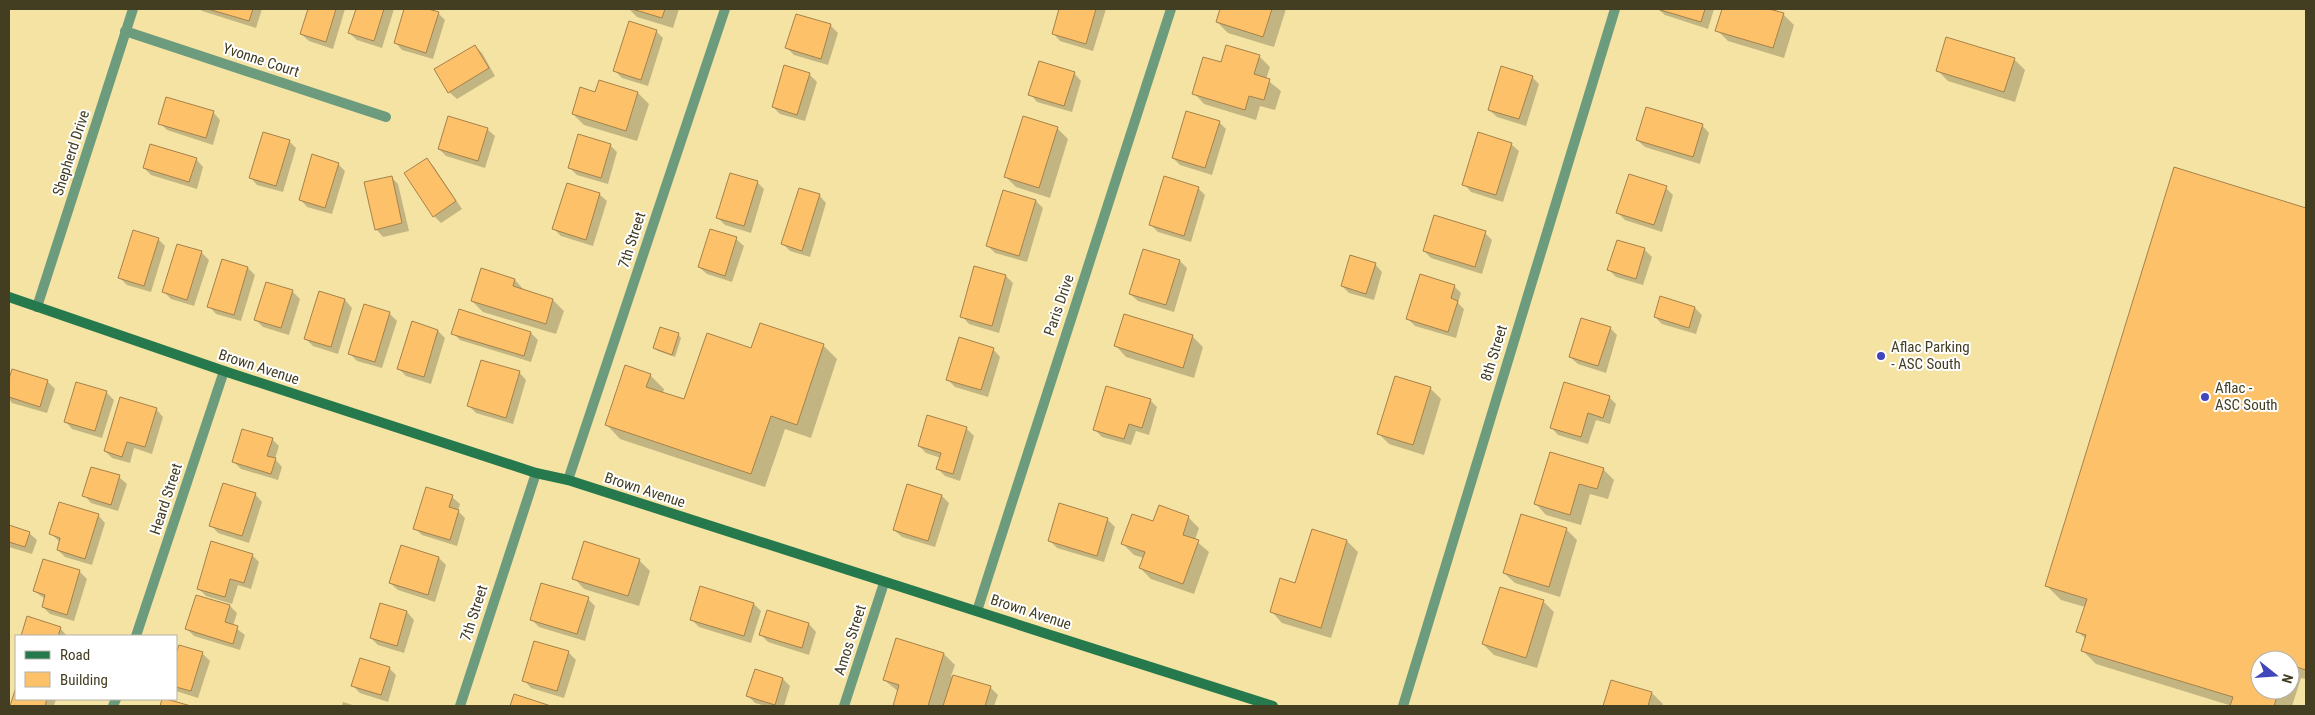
<svg xmlns="http://www.w3.org/2000/svg" width="2315" height="715" viewBox="0 0 2315 715" font-family="'Roboto Condensed',sans-serif">
<rect width="100%" height="100%" fill="#f4e3a3"/>
<path fill="#0003" fill-rule="evenodd" d="M200,9H262L256,28L202,11Z
M309,9H345L333,49L309,41L301,34Z
M357,9H394L382,48L357,40L349,33Z
M405,9H424L438,13L445,20L433,59L402,50L395,42Z
M629,9H679L673,28L637,17Z
M1061,9H1106L1093,51L1060,41L1053,33Z
M1221,9H1286L1274,47L1228,33L1217,22Z
M1658,9H1714L1708,29L1665,15Z
M1723,9H1764L1783,14L1794,25L1784,58L1728,41L1717,30Z
M830,25L838,33L828,65L794,55L787,48Z
M656,31L663,38L648,86L622,78L615,71Z
M475,46L482,53L495,76L457,99L449,92Z
M1259,56L1270,67L1266,79L1281,91L1275,110L1260,106L1256,120L1204,104L1194,93L1221,64Z
M2014,59L2025,70L2015,102L1948,81L1937,70Z
M1074,73L1081,81L1072,112L1037,102L1030,94Z
M809,74L817,82L805,121L780,114L773,107Z
M1532,77L1539,84L1526,126L1497,117L1489,110Z
M638,93L649,104L637,141L584,125L573,114L596,94Z
M213,112L220,120L213,145L167,130L160,123Z
M1219,122L1226,129L1212,175L1180,165L1173,158Z
M1702,125L1709,133L1700,164L1645,147L1637,140Z
M1057,128L1068,139L1050,198L1016,187L1005,176Z
M487,129L495,136L485,168L446,156L439,149Z
M289,141L296,148L283,192L257,185L250,177Z
M1511,144L1519,151L1503,202L1471,192L1464,184Z
M610,145L617,152L608,184L577,175L569,167Z
M196,159L203,167L197,189L151,175L144,168Z
M427,159L434,167L462,209L441,223L434,216Z
M338,164L345,171L332,214L307,207L300,199Z
M2175,169L2306,209V679L2301,678L2292,706H2232L2096,664L2082,650L2086,639L2078,632L2085,607L2061,600L2047,586ZM2260,660H2290V690H2260Z
M391,177L398,184L409,231L383,237L376,229Z
M757,182L764,189L751,233L725,225L718,218Z
M1198,188L1205,195L1191,242L1158,232L1151,225Z
M1666,188L1673,195L1662,232L1625,220L1618,213Z
M1004,191L1036,201L1043,208L1027,262L995,253L987,245Z
M599,194L607,201L593,246L561,236L554,229Z
M819,195L826,203L810,257L790,251L783,244Z
M1485,233L1492,240L1482,274L1431,258L1424,251Z
M158,239L165,246L151,292L127,285L120,278Z
M736,239L744,246L732,282L707,274L699,267Z
M1617,241L1645,250L1652,257L1643,285L1616,277L1609,270Z
M201,252L209,260L194,306L171,299L163,291Z
M1180,261L1187,268L1174,312L1138,301L1130,294Z
M1375,264L1382,272L1374,300L1349,293L1342,286Z
M975,267L1006,276L1013,283L999,333L969,324L962,316Z
M248,268L255,275L241,321L216,314L209,306Z
M515,280L525,291L553,300L564,311L556,334L483,312L472,301Z
M1454,286L1461,293L1458,303L1464,309L1456,338L1415,326L1408,319Z
M292,291L300,299L289,335L263,327L256,320Z
M320,293L345,300L352,308L338,354L313,346L306,339Z
M1661,298L1695,308L1702,315L1696,334L1662,324L1655,317Z
M389,313L397,321L382,368L357,361L350,354Z
M1610,328L1617,335L1606,373L1578,364L1570,357Z
M438,331L445,338L431,384L406,376L399,369Z
M453,333H531L538,340L531,362L460,340Z
M678,334L681,338L675,357L658,351L654,348Z
M1192,336L1203,347L1194,378L1126,357L1116,346Z
M823,345L837,359L811,438L785,429L765,487L620,439L606,424L650,375L664,389L663,393L685,401L752,350Z
M993,349L1000,357L988,397L955,387L947,379Z
M13,371L47,381L55,389L47,413L12,403L9,399V383Z
M519,372L526,380L513,424L476,413L468,405Z
M77,383L107,393L114,400L102,438L72,429L65,421Z
M1430,388L1441,399L1424,455L1389,444L1378,433Z
M1609,397L1616,404L1610,424L1596,420L1588,444L1558,435L1551,427Z
M1150,400L1157,407L1149,435L1136,431L1131,445L1102,437L1095,430Z
M156,409L163,417L152,454L134,448L130,463L112,458L105,451Z
M966,428L974,436L960,481L945,476L938,469L941,458L926,453L919,446Z
M272,439L279,446L275,459L282,467L278,480L241,469L234,462Z
M1603,469L1614,480L1608,499L1590,494L1581,525L1546,515L1536,504Z
M119,477L127,484L118,511L91,503L84,495Z
M255,494L262,502L249,543L218,533L211,525Z
M942,496L949,503L935,547L902,537L894,530Z
M452,497L460,504L458,511L465,518L457,546L422,535L415,528Z
M98,515L105,523L92,565L65,557L58,550L60,542L51,534Z
M1188,517L1199,528L1195,540L1209,552L1194,594L1151,579L1140,568L1144,558L1134,555L1123,544L1154,523Z
M1107,519L1115,527L1104,562L1057,548L1049,540Z
M9,527L29,533L37,540L32,554L9,547Z
M1566,529L1577,540L1560,597L1515,583L1504,573Z
M1313,531L1347,541L1358,552L1331,638L1282,623L1272,612L1296,585Z
M401,547L439,558L446,565L435,602L398,590L390,583Z
M252,555L259,562L251,589L238,585L232,604L206,596L198,588Z
M639,560L650,571L639,606L584,589L574,578Z
M79,571L87,579L74,621L50,614L43,607L45,599L34,591Z
M701,588L754,604L761,611L751,643L699,627L692,620Z
M588,599L595,606L585,641L539,627L531,619Z
M1543,601L1554,612L1537,668L1494,655L1483,644Z
M381,604L407,612L414,620L404,653L378,645L371,638Z
M230,606L237,613L233,626L245,635L240,650L194,636L187,629Z
M768,612L809,624L816,632L809,655L768,642L761,635Z
M28,618L60,628L67,636H22Z
M897,640L944,654L955,665L951,676L991,688L998,695L994,706H894L899,692L884,680Z
M535,642L569,653L576,660L564,698L531,688L524,680Z
M202,653L210,661L198,698L176,691V657Z
M389,668L396,675L388,702L360,693L353,686Z
M783,679L790,686L784,706H766L755,703L748,696Z
M1612,681L1652,693L1663,704L1662,706H1604Z
M16,691V699H56L54,706H12Z
M343,702L356,706H342Z"/>
<path fill="#fdc269" stroke="#a5814b" d="M208,9H253L249,21Z
M308,9H336L326,42L300,34Z
M356,9H384L374,41L348,33Z
M404,9H428L439,12L426,53L394,43Z
M632,9H665L662,18Z
M1059,9H1096L1086,44L1052,34Z
M1220,9H1272L1263,37L1216,22Z
M1657,9H1705L1701,22Z
M1722,9H1769L1784,13L1773,48L1715,31Z
M796,14L831,24L821,59L785,48Z
M629,21L657,30L641,80L613,71Z
M1946,37L2015,58L2004,92L1936,71Z
M475,45L489,68L448,93L434,69Z
M1226,45L1260,55L1254,74L1270,79L1264,100L1249,96L1245,110L1192,94L1203,57L1221,62Z
M1039,61L1075,72L1064,106L1028,95Z
M784,65L810,73L797,115L772,107Z
M1501,66L1533,76L1519,119L1488,110Z
M599,80L638,92L626,131L572,114L580,87L595,92Z
M166,97L214,111L206,138L158,124Z
M1646,107L1703,124L1693,157L1636,140Z
M1186,111L1220,121L1205,168L1172,158Z
M448,116L488,128L478,161L438,149Z
M1023,116L1058,127L1039,188L1004,177Z
M263,132L290,140L276,186L249,178Z
M1478,132L1512,143L1496,195L1462,185Z
M578,134L611,144L601,178L568,168Z
M150,144L197,158L189,182L143,168Z
M312,154L339,163L325,208L299,200Z
M427,158L456,201L433,217L404,173Z
M2174,167L2306,208V670L2290,665V660H2260V690H2279L2274,706H2230L2233,697L2081,651L2086,635L2076,632L2087,599L2045,586Z
M730,173L758,181L744,226L716,218Z
M1629,174L1667,186L1654,225L1616,213Z
M392,176L402,223L375,230L364,182Z
M1164,176L1199,187L1184,236L1149,225Z
M567,183L600,193L586,240L552,229Z
M799,188L820,194L802,251L781,244Z
M1003,190L1036,200L1019,256L986,246Z
M1434,215L1486,231L1475,267L1423,251Z
M710,229L737,237L725,276L698,267Z
M133,230L159,238L144,286L118,278Z
M1617,240L1645,248L1636,279L1607,270Z
M177,244L202,251L187,300L162,292Z
M1143,249L1180,260L1166,305L1129,294Z
M1350,255L1376,263L1366,294L1341,286Z
M222,259L248,267L234,315L207,307Z
M974,266L1006,275L992,326L960,317Z
M481,268L515,279L513,286L553,299L546,324L471,301Z
M1420,274L1455,285L1451,298L1458,301L1448,332L1406,319Z
M266,282L293,290L281,328L254,320Z
M319,291L345,299L331,347L304,339Z
M1660,296L1695,307L1689,328L1654,317Z
M364,304L390,312L375,362L348,354Z
M459,309L531,332L524,356L451,334Z
M1124,314L1193,335L1183,368L1114,346Z
M1581,318L1611,327L1598,366L1569,357Z
M412,321L438,330L424,377L397,369Z
M760,323L824,344L797,425L771,416L751,474L605,425L625,365L651,374L646,387L684,399L707,333L751,348Z
M660,327L679,333L672,355L653,348Z
M959,337L994,348L981,390L946,380Z
M481,360L520,371L506,418L467,406Z
M12,369L48,380L40,407L9,397V379Z
M1395,376L1431,387L1413,445L1377,434Z
M76,382L107,391L95,431L64,422Z
M1564,382L1610,396L1603,418L1588,413L1581,437L1550,428Z
M1106,386L1151,399L1142,428L1129,424L1124,439L1093,430Z
M120,397L157,408L145,447L127,442L122,457L104,451Z
M927,415L967,427L953,474L936,469L941,453L918,446Z
M242,429L273,438L267,456L276,458L271,474L232,462Z
M1550,452L1604,468L1597,489L1579,484L1570,515L1534,504Z
M91,467L120,475L111,505L82,496Z
M223,483L256,493L242,536L209,526Z
M907,484L942,495L928,541L893,530Z
M426,487L453,495L449,507L459,510L450,540L413,529Z
M59,502L99,514L85,559L57,550L60,538L49,534Z
M1059,503L1108,518L1097,556L1048,541Z
M1159,505L1189,516L1183,535L1199,540L1183,584L1139,568L1145,552L1121,544L1132,514L1153,521Z
M1521,514L1567,528L1549,587L1503,573Z
M9,525L30,532L25,547L9,542Z
M1312,529L1347,540L1321,628L1270,612L1280,578L1295,583Z
M211,541L253,554L244,583L230,579L225,597L197,589Z
M584,541L640,559L628,596L572,579Z
M401,545L439,557L428,595L389,583Z
M43,559L80,570L67,615L42,607L45,595L33,591Z
M541,583L589,597L577,634L530,620Z
M700,586L754,603L744,636L690,620Z
M1500,587L1544,600L1526,658L1482,644Z
M196,595L230,605L225,622L238,626L233,644L185,629Z
M380,603L407,611L397,646L370,638Z
M767,610L809,623L802,648L759,635Z
M27,616L61,627L58,636H21Z
M896,638L944,653L928,706H893L899,685L883,680Z
M534,641L569,651L557,691L522,681Z
M179,645L203,652L191,691L176,687V653Z
M360,658L390,667L381,695L351,686Z
M755,669L783,678L775,705L746,696Z
M953,675L991,686L985,706H943Z
M1611,680L1652,692L1648,706H1603Z
M16,687V699H47L45,706H10Z
M514,694L551,706H510Z
M162,699H166L191,706H160Z"/>
<g fill="none" stroke-linecap="round" stroke-linejoin="round">
<path stroke="#6c9c7d" stroke-width="10" d="M125,31L386,117
M37,307L133,9
M568,480L725,9
M977,611L1171,9
M136,636L224,371
M113,706L116,699
M460,706L536,473
M844,706L884,583
M1403,706L1615,9"/>
<path stroke="#26794c" stroke-width="10" d="M9,297L224,371L536,473L568,480C803,557 1038,631 1273,706"/>
</g>
<g fill="#4246bb" stroke="#fff" stroke-width="2">
<circle cx="1881" cy="356" r="5"/>
<circle cx="2205" cy="397" r="5"/>
</g>
<g text-anchor="middle" stroke-width="4" stroke-linejoin="round" paint-order="stroke">
<g font-size="15" fill="#433d22" stroke="#fff">
<text transform="translate(261 60) rotate(18)" y="5">Yvonne Court</text>
<text transform="translate(71 153) rotate(-72)" y="5">Shepherd Drive</text>
<text transform="translate(632 240) rotate(-72)" y="5">7th Street</text>
<text transform="translate(1059 305) rotate(-71)" y="5">Paris Drive</text>
<text transform="translate(1494 353) rotate(-73)" y="5">8th Street</text>
<text transform="translate(259 367) rotate(18)" y="5">Brown Avenue</text>
<text transform="translate(645 490) rotate(18)" y="5">Brown Avenue</text>
<text transform="translate(166 499) rotate(-72)" y="5">Heard Street</text>
<text transform="translate(1031 612) rotate(18)" y="5">Brown Avenue</text>
<text transform="translate(474 613) rotate(-72)" y="5">7th Street</text>
<text transform="translate(850 640) rotate(-72)" y="5">Amos Street</text>
</g>
<g font-size="15" fill="#433d22" stroke="#fff" text-anchor="start">
<text x="1891" y="352">Aflac Parking<tspan x="1891" dy="17">- ASC South</tspan></text>
<text x="2215" y="393">Aflac -<tspan x="2215" dy="17">ASC South</tspan></text>
</g>
</g>
<rect width="2315" height="715" fill="none" stroke="#433d22" stroke-width="20"/>
<rect x="15" y="635" width="162" height="65" fill="#ffffff" stroke="#b4b1a7"/>
<rect x="25" y="651" width="25" height="8" fill="#26794c" stroke="#b4b1a7"/>
<text x="60" y="660" font-size="15" fill="#433d22">Road</text>
<rect x="25" y="672" width="25" height="15" fill="#fdc269" stroke="#b4b1a7"/>
<text x="60" y="685" font-size="15" fill="#433d22">Building</text>
<g transform="translate(2275 675) rotate(107)"><circle r="24" fill="#ffffff" stroke="#b4b1a7"/>
<path d="M0-4L9 19L0 12L-9 19Z" fill="#4246bb"/>
<text y="-8" font-size="14" font-weight="bold" text-anchor="middle" fill="#433d22">N</text>
</g>
</svg>
